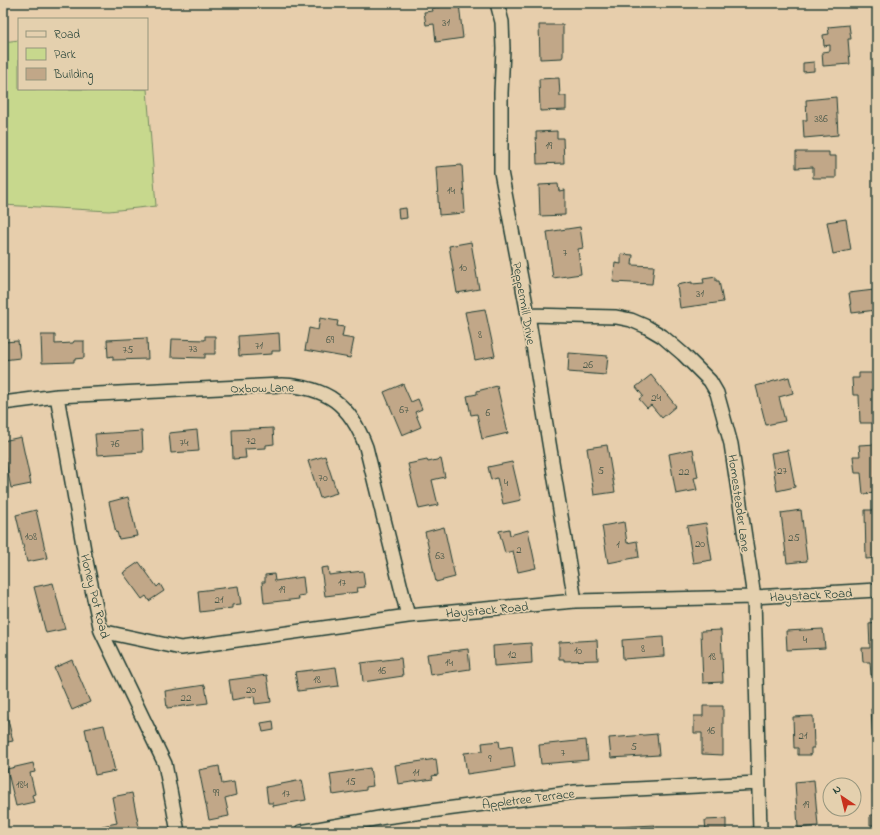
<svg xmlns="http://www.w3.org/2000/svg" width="880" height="835" viewBox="0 0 880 835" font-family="'Indie Flower',sans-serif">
<rect width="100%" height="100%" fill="#e7ceac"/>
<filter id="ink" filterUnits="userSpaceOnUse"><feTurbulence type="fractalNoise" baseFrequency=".025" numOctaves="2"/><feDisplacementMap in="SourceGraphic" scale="8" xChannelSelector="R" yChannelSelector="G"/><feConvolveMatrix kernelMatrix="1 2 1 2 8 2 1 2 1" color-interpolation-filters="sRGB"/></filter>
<g filter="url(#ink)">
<path fill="#c7d88d" stroke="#738a60" d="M19,40V89H147L156,206L109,211L3,205V42Z"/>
<path fill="#c1a788" stroke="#1f3d34" d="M533,3H572V4L533,6Z
M459,4L463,38L436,42L434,24L426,25L424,12L433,11L432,8Z
M539,25H563V56L562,58L540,59Z
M849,25L851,39H848L850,64L823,66L822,52L830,51V45L824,46L823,35L829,34L828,27Z
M814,62V71L803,72V63Z
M559,78L560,96H566V110L540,111L539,79Z
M836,97L838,135L804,138L803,120H807L806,100Z
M557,131V138H563L564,163L537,164L536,132Z
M796,152H829V156H836V178H813V167L796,168Z
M462,165L465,213L439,215L436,167Z
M558,184L559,191L565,190V215L540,216L539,185Z
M406,208L407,218L399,219L398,209Z
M846,219L851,250L833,254L827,222Z
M580,227L583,248L578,249L581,274L553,278L547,232Z
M471,242L479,289L457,293L449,246Z
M621,254L633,255L632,265L654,266L652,284L613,282L615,263L621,264Z
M716,277V281H719L723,302L680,308L677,285L692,282V284L704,283L703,279Z
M874,290L876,310L852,313L849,293Z
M485,309L495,356L475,360L465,312Z
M320,318L338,321L337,326L344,327L342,337L354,339L350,358L305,350L309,328L318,330Z
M279,333L280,351H272V354L239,356L238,336Z
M41,335H55V344L73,343L74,341H84V358L74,359V362L42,363Z
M205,336H215V354H205V358L171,357L172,339L205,340Z
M147,338L148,359L113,360V356L108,357L107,340Z
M18,341L20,358L3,360V342Z
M569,353L608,356L606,375L568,372Z
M859,373H877V423H860L859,395H853L852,378H859Z
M651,375L676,406L662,418L651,405L647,408L639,399L643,396L636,387Z
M789,377L793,393L779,397L785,421L766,425L756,386Z
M403,384L411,402L418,399L422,409L415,412L421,427L402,435L384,392Z
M497,386L508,433L482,439L477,414L471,415L467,396L477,394V391Z
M273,428L274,444L266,445V448L245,449L246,458L233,459L232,430Z
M197,430L199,451L171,453L169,433Z
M142,431L143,452L97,455L95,434Z
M21,437L31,484L11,488L3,449V441Z
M877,444V493L863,494L861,473H855L853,456H860L859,445Z
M607,445L615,492L594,495L587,448Z
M693,449L698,477L694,478L697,490L676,494L669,454Z
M788,450L795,487L777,491L771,453Z
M325,456L337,493L320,498L308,461Z
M441,459L445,477L432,480L438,505L419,509L408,464L427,460L428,462Z
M512,462L521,500L503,504L497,478L491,480L488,467Z
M128,497L137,536L119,539L117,532L116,533L109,502Z
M36,510L47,558L27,562L16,515Z
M801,510L807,561L787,563L781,513Z
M865,510H877V558L866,559Z
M624,522L627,543L637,541L639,557L608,563L602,526Z
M706,523L712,560L693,563L687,526Z
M444,527L455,577L436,582L425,532Z
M509,529L510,535L528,530L536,568L518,572L513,551L505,553L499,531Z
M139,562L157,587L160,584L164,591L149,601L146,596L142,599L123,573Z
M328,567L329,575L363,571L365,587L357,588L358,592L325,596L321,568Z
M274,574L275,581L303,577L305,595L298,596L299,599L264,603L262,582H265V575Z
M53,583L65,629L46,633L34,587Z
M238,586L241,604L232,605V608L200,612L198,591Z
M877,623V675H871L870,662H863L862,648H870L869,624Z
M823,629L825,648L787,650L786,631Z
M721,630L723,682L703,683L701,631Z
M663,637L664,656L623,659L622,640Z
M597,640L598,660L564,661V659H559V642Z
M531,643L532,663L494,666L493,646Z
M468,649L470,669L430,675L427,654Z
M401,658L403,676L363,682L361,663Z
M72,660L90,702L72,710L54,668Z
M336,667L339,686L298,691L295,672Z
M267,675L271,702L255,704L254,696L232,700L229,680Z
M205,685L208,703L167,708L165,691Z
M3,703H4L13,741L3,743Z
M703,706H723V755L702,754V733H694V716H703Z
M871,709H877V757H874Z
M813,716L814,748H811V755H798V748H794L793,717Z
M273,721L274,730L263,732L261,723Z
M104,725L115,771L95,775L85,729Z
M657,734L659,755L611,758L609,738Z
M586,740L588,760L541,764L539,745Z
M499,741L500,748L512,746L515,767L467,774L464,753L483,751L482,743Z
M436,759L438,775L432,776L433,779L398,784L395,765Z
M33,763L35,772L30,773L35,794L32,795L34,802L16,806L7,769Z
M219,766L222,784L234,782L236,795L225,798L229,816L209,820L199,770Z
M370,768L373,786L366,787V790L333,795L330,774Z
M302,780L306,800L273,806V803H268L266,787Z
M814,780L818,826L798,828L795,782Z
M873,790H877V832L876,825H870V815H875Z
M132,793L140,832H103L102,826L117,823L112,797Z
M726,819V832H706L705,820Z
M655,825V832H616L615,827Z
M52,828L53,832H34Z
M589,830V832H549Z"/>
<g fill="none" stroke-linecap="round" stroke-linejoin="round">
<g stroke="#1f3d34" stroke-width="16">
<path id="minor" d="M497,3L502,22L503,49L501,93V172L528,315L575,601
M528,315L616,317L631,320L645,326L662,336L683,354L710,381L717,393L731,444L754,597L760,832
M57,396L85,556L101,631L165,764L178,832
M3,403L57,396L282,385C327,387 350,404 366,447L408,616
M101,631L181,648L408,616L575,601L754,597L877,590
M301,832L385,817L575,792L758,783"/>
</g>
<use href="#minor" stroke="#e4d0ae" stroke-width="13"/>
</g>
</g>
<g text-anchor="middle" stroke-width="3.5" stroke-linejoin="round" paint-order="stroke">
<g font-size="11" fill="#485849">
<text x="446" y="26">31</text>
<text x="821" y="122">386</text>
<text x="549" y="149">19</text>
<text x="451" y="194">14</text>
<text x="565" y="256">7</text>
<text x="463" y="271">10</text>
<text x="700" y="297">31</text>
<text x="480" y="338">8</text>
<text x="330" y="343">69</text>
<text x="259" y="349">71</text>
<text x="193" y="352">73</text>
<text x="128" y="353">75</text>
<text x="588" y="368">26</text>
<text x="656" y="401">24</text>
<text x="404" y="413">67</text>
<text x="488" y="416">6</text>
<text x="251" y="444">72</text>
<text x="184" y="446">74</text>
<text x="115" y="447">76</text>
<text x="601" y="474">5</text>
<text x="782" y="474">27</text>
<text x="684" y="475">22</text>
<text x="323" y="481">70</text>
<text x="506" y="486">4</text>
<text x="31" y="540">108</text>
<text x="794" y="541">25</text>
<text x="700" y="547">20</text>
<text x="618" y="548">1</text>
<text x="519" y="553">2</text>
<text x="440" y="559">63</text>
<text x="342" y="586">17</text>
<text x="282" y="593">19</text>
<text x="219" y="603">21</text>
<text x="805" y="643">4</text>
<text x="643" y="652">8</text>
<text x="578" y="654">10</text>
<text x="512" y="658">12</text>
<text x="712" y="660">18</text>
<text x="449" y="666">14</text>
<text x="382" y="674">16</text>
<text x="317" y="683">18</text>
<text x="251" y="693">20</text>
<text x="186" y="701">22</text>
<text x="711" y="734">16</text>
<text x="803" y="739">21</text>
<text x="634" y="750">5</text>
<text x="563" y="756">7</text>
<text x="490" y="762">9</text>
<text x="416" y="776">11</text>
<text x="351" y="785">15</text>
<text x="22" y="788">184</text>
<text x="216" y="796">99</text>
<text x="286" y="797">17</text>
<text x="806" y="808">19</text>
</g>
<g font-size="13" fill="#1f3d34" stroke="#e4d0ae">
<text transform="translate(525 303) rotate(80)" y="5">Peppermill Drive</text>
<text transform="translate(262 387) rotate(-1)" y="5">Oxbow Lane</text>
<text transform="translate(740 503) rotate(82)" y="5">Homesteader Lane</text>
<text transform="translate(811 594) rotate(-3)" y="5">Haystack Road</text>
<text transform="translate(96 596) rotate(76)" y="5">Honey Pot Road</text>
<text transform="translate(487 609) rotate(-5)" y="5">Haystack Road</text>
<text transform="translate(528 798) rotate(-7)" y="5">Appletree Terrace</text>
</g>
</g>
<rect width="880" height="835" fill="none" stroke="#e4d0ae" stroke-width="16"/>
<rect x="8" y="8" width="864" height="819" fill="none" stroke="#1f3d34" stroke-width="1.5" filter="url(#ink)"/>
<rect x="18" y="18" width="130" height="72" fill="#e4d0ae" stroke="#95957d"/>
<rect x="26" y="31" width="20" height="6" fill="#e4d0ae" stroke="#95957d"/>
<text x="54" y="38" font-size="12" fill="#1f3d34">Road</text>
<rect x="26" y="48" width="20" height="12" fill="#c7d88d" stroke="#95957d"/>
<text x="54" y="58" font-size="12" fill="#1f3d34">Park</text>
<rect x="26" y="68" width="20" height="12" fill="#c1a788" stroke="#95957d"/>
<text x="54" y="78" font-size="12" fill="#1f3d34">Building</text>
<g transform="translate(842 797) rotate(325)"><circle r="19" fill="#e4d0ae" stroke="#95957d"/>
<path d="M0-3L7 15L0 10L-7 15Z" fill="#c8321e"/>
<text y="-6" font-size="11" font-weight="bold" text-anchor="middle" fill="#1f3d34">N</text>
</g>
</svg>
